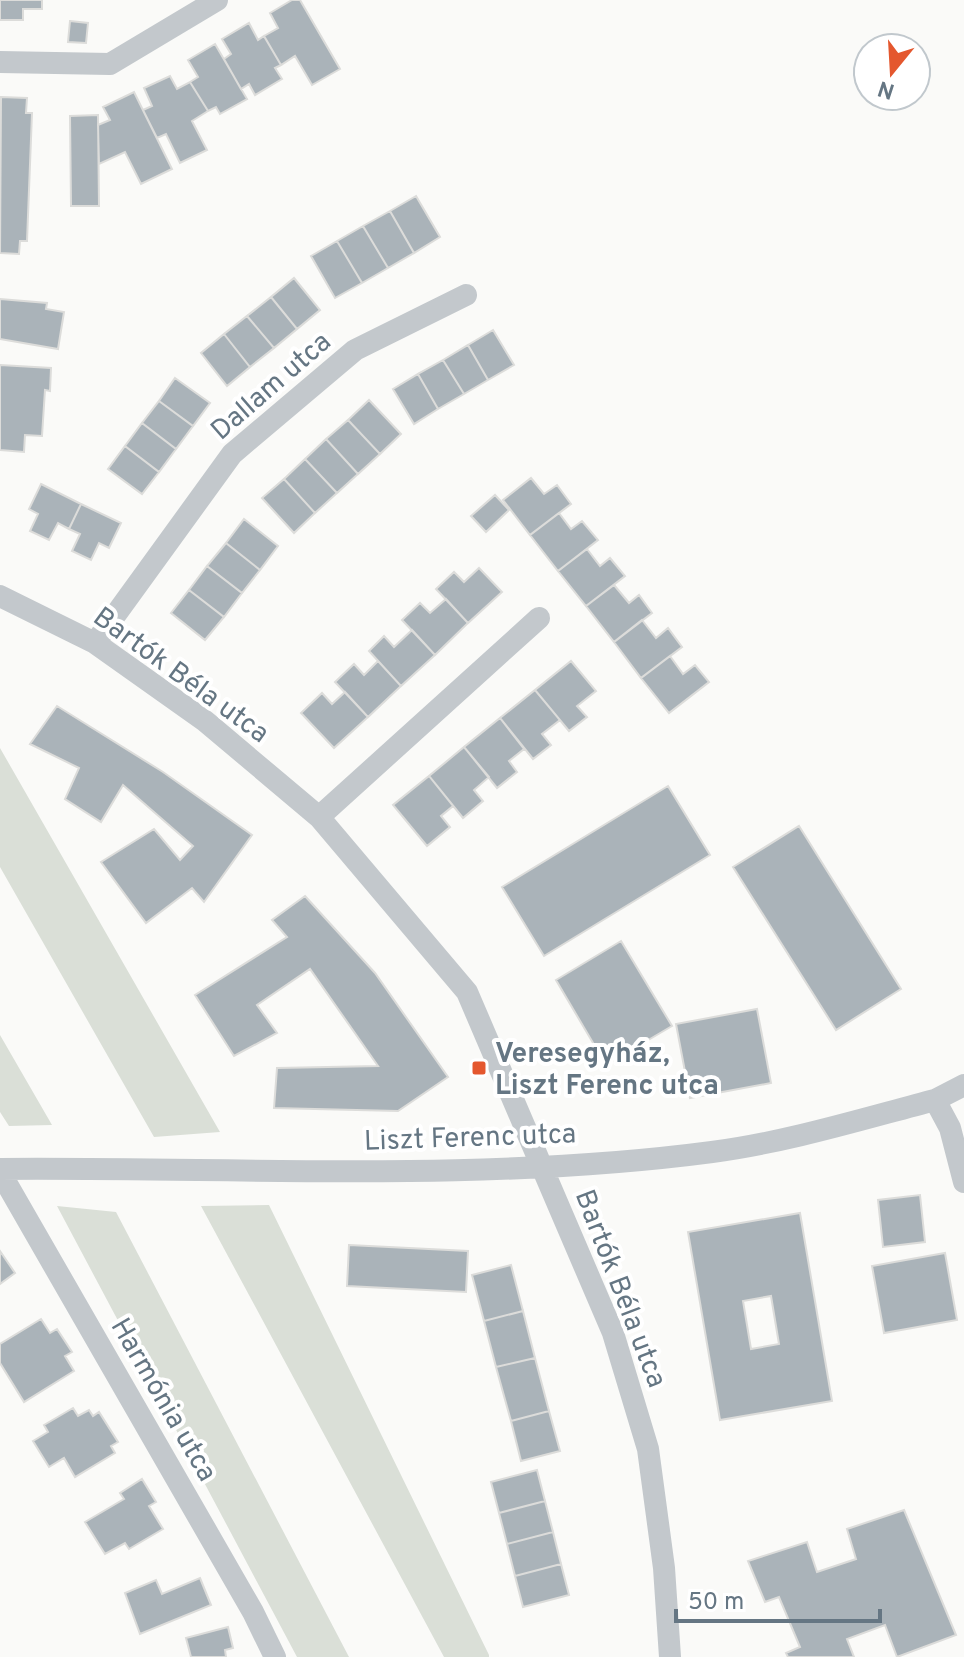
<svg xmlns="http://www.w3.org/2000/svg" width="964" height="1657" viewBox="0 0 964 1657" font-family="Overpass,sans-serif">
<rect width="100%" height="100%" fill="#fafaf8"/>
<path fill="#dadfd7" d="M0,748L220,1132L154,1137L0,867Z
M0,1035L52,1125L9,1126L0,1112Z
M269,1205L489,1655V1657H444L201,1206Z
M57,1206L116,1212L349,1657H297Z"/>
<path fill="#aab3b9" stroke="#dcdcda" stroke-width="2" fill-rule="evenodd" d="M0,0H42V9H23V20H0Z
M292,0H300L340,69L312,85L295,56L281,65L264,36L278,28L270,13Z
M70,21L88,23L86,43L68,42Z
M249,23L258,40L264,36L281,65L275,68L282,79L255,95L249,84L241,89L224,59L231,54L222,39Z
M215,44L247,99L220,114L216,107L208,111L190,82L198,77L188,60Z
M170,76L177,89L190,82L208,111L192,121L207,150L180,163L166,134L157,138L143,110L152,106L144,88Z
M134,92L172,169L141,184L125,152L99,164L98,125L110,120L103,107Z
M1,97L27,98L26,113H32L27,241H20L19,254L0,253Z
M98,115L99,206H71L70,116Z
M416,196L440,237L414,253L390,211Z
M390,211L414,253L388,268L363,226Z
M363,226L388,268L362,283L337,241Z
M337,241L362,283L335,298L311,256Z
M294,278L320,310L297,329L271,297Z
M271,297L297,329L274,348L247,316Z
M0,299L47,303L46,309L64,312L58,349L0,339Z
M247,316L274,348L250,367L224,334Z
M493,330L514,365L488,380L468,345Z
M224,334L250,367L227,386L201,353Z
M468,345L488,380L464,394L443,360Z
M443,360L464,394L438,409L418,374Z
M0,365L51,368L50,391L45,390L42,436L25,435L24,452L0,450Z
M418,374L438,409L414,424L393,389Z
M175,378L210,403L193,426L159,401Z
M369,400L401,434L380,454L348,420Z
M159,401L193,426L176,449L142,423Z
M348,420L380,454L358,474L326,439Z
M142,423L176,449L159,472L125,446Z
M326,439L358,474L337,493L305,459Z
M125,446L159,472L142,494L108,469Z
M305,459L337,493L315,513L284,479Z
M531,478L544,494L557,485L571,504L530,535L503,500Z
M284,479L315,513L294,533L262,498Z
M41,484L81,504L69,529L58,523L49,540L30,531L38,514L29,509Z
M495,495L509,510L486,532L471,516Z
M81,504L121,523L109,548L99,543L91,560L72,551L80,534L69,529Z
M559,513L571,529L582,521L598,540L558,571L530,535Z
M244,519L278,546L260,570L226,543Z
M226,543L260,570L242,593L207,566Z
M587,549L600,566L610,558L625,576L586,606L558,571Z
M207,566L242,593L224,617L189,590Z
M479,568L502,592L468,623L436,589L454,572L464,582Z
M614,585L629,603L639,595L652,613L614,642L586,606Z
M189,590L224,617L205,640L171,613Z
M446,599L468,623L435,655L402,620L420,603L430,613Z
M642,620L656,638L668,628L682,647L641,678L614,642Z
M412,630L435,655L401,686L369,651L384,636L394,647Z
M670,656L683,674L695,665L709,682L669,713L641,678Z
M378,661L401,686L368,717L335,682L354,664L364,675Z
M571,661L596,691L577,706L587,717L569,731L535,690Z
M535,690L560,720L542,734L551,745L533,759L500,718Z
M345,692L368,717L334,748L301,713L322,693L332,704Z
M57,706L163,772L252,835L204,902L192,888L146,923L101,862L154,829L180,860L193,846L123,785L101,822L65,799L79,768L30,744Z
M500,718L524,749L509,761L517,772L497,788L464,747Z
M464,747L489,777L474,790L483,801L463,818L429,776Z
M429,776L453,806L441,816L450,827L427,846L393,805Z
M668,786L710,855L544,956L502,887Z
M799,826L901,989L836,1030L733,867Z
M305,896L375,973L448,1077L398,1111L274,1108L277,1068L378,1066L310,969L257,1005L277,1033L234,1056L195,995L287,937L272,920Z
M621,941L672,1026L606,1065L556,980Z
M757,1009L771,1083L690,1098L676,1024Z
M920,1195L925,1242L883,1247L878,1200Z
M800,1213L832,1401L720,1420L688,1232ZM771,1296L779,1344L751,1349L743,1301Z
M349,1245L468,1251L466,1292L347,1286Z
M0,1251L15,1273L0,1284Z
M945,1253L957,1320L884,1333L872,1266Z
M511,1265L523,1311L484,1321L472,1275Z
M523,1311L535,1358L496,1367L484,1321Z
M41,1319L50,1333L57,1329L72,1352L65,1356L74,1371L24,1402L0,1363V1344Z
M535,1358L549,1411L511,1421L496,1367Z
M73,1408L78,1416L89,1410L93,1416L99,1412L118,1442L111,1446L115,1453L75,1477L64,1458L49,1467L33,1441L48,1432L44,1425Z
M549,1411L560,1451L521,1461L511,1421Z
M537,1470L545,1501L499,1513L491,1482Z
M142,1479L156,1502L149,1506L163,1529L129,1549L125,1543L105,1554L85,1522L124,1499L120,1493Z
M545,1501L553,1532L507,1544L499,1513Z
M904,1510L956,1635L897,1657L885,1625L847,1639L854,1657H788L786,1653L800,1647L779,1597L765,1602L748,1561L807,1542L817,1572L856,1559L847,1529Z
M553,1532L561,1564L515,1576L507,1544Z
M561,1564L569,1595L523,1607L515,1576Z
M200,1578L211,1605L140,1634L125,1593L156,1580L162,1594Z
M228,1627L233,1648L225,1650L226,1657H191L186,1638Z"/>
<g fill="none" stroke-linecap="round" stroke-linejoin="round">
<path stroke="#c3c8cc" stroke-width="22" d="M0,62L110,64L217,0
M0,596L95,643L205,721L319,817L467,992L613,1333L648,1449L664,1568L670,1657
M95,643L232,454L355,350L466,295
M319,817L539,618
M935,1100L964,1085
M0,1169C237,1167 477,1183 712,1152C788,1142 862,1119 935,1100L950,1128L964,1182
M0,1172L253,1612L275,1657"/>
</g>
<rect fill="#e4572e" stroke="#fff" stroke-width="3" x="471" y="1060" width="16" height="16" rx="4"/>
<g text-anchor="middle" stroke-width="8" stroke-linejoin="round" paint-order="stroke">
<g font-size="28" fill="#657683" stroke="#fff">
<text transform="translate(270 385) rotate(-41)" y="10">Dallam utca</text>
<text transform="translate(182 674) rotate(36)" y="10">Bartók Béla utca</text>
<text transform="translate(470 1136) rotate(-2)" y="10">Liszt Ferenc utca</text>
<text transform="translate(622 1288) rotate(69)" y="10">Bartók Béla utca</text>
<text transform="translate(165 1399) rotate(60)" y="10">Harmónia utca</text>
</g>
<g font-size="28" font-weight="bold" fill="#657683" stroke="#fff" text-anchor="start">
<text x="495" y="1062">Veresegyház,<tspan x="495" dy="32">Liszt Ferenc utca</tspan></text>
</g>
</g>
<g transform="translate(892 72) rotate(198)"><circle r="38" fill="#ffffff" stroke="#c1c8cd" stroke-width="2"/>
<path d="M0-6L14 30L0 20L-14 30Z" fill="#e4572e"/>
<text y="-12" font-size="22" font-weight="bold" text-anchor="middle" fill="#657683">N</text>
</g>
<path d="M676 1609v12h204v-12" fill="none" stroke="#657683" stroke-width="4"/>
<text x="688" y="1609" font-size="24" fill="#657683" stroke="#ffffff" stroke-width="6" paint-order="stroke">50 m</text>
</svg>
